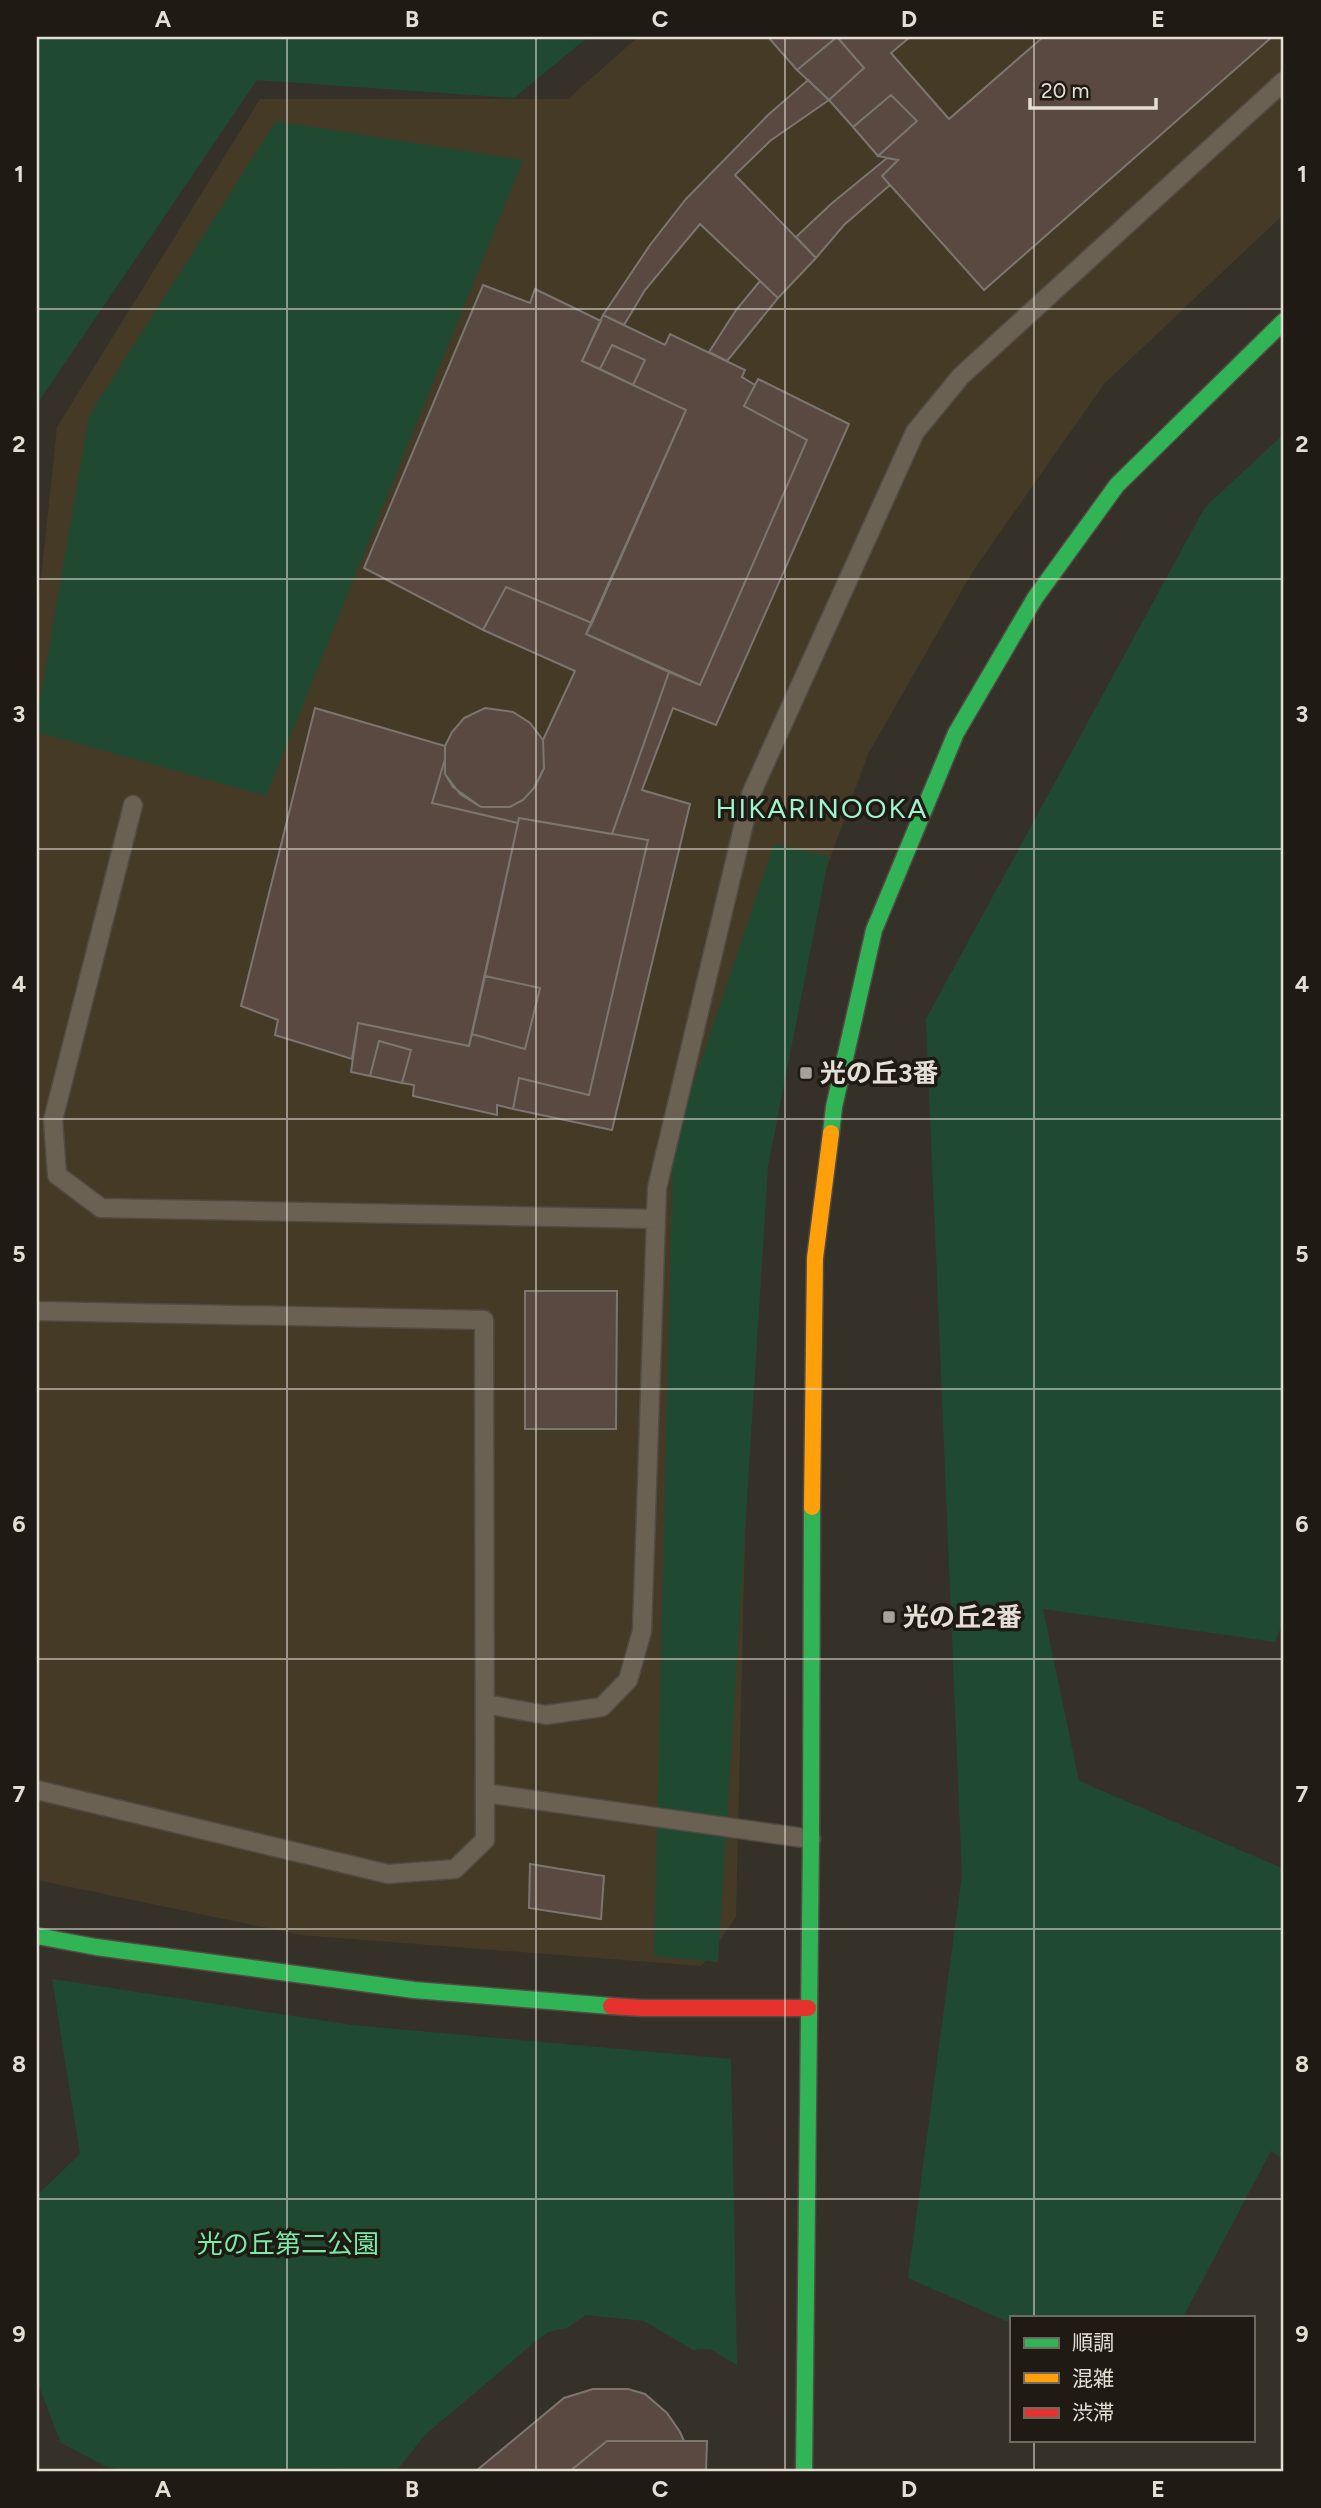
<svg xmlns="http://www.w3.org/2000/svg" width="1321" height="2508" viewBox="0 0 1321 2508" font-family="Figtree,'Noto Sans JP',sans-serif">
<rect width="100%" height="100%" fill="#353129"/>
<path fill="#453a26" d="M638,37H1284V214L1104,384L973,571L868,754L795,955L754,1152L736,1917L702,1966L301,1935L37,1880V616L57,427L260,99H568Z"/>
<path fill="#1f4a31" d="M37,37H588L514,98L257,80L37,404Z
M276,121L523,160L266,796L37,732V717L89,416Z
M1284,434V1620L1275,1642L1043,1609L1079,1781L1284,1869V2160L1271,2151L1183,2317H1011V2321H1006L908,2278L962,1875L926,1019L1205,507Z
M774,844L829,856L768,1166L718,1962L654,1956L673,1144Z
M52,1979L352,2025L731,2059L737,2365L710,2349L693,2350L644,2321L586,2315L567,2328L548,2332L536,2341L426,2434L396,2471C362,2471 328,2466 294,2471H130L107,2467L61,2443L37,2381V2195L80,2154Z"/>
<path fill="#5a4941" stroke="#7c7671" stroke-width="2" d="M768,37H910L891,53L949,119L1043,37H1272L984,290L882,176L898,160L878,156L917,121L891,95L853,127L829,100L864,68L837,37L797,70Z
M837,37L864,68L829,100L797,70Z
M808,80L829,100L770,141L735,175L816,258L778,298L700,224L645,290L624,325L603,315L650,245L686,199L768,115Z
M891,95L917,121L878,156L853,127Z
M887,158L898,160L882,176L890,185L844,225L816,258L796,237L831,204Z
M760,281L778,298L727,361L709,352L736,310Z
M483,285L530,303L535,289L601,321L582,361L686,410L592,623L506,587L483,630L364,568Z
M603,315L665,345L670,334L745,370L742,377L755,385L744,406L807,440L700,685L586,634L686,410L633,385L645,360L612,345L600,369L582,361Z
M612,345L645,360L633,385L600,369Z
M758,379L849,424L716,725L673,708L642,790L690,804L612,1130L513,1109L519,1078L589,1095L648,840L612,834L669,672L700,685L807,440L744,406Z
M506,587L592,623L586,634L669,672L612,834L519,818L518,823L432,803L445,759V774L453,787L481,807H510L523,800L534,788L544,768L543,740L575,671L483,630Z
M315,708L445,746V759L432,803L518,823L469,1046L358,1023L352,1059L275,1035L278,1020L241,1006Z
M485,708L513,712L530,723L543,740L544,768L541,775L534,788L523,800L510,807H481L460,794L445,774V746L452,732L464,718Z
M519,818L648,840L589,1095L519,1078L513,1109L497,1105V1115L413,1096L414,1085L402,1083L411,1050L379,1041L370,1076L351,1072L358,1023L469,1046L472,1034L525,1049L540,988L485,976Z
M485,976L540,988L525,1049L472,1034Z
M379,1041L411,1050L402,1083L370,1076Z
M525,1291H617L616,1429H525Z
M530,1864L604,1876L601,1919L529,1908Z
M593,2389H628L645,2394L667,2413L680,2432L684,2441H607L570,2471H476L564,2398Z
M607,2441H707L706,2471H570Z"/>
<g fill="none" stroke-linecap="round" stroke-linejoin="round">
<g stroke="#504c45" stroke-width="21">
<path id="lane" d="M133,805L53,1120L57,1175L101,1208L656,1219
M37,1311L484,1320L485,1840L455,1869L388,1874L37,1790
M485,1704L546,1715L602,1707L628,1680L642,1631L657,1188L751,794L915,432L961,376L1284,81
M485,1793L811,1839"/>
</g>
<g stroke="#504c45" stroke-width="19">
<path id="fast" d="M831,1133L834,1107L874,930L956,733L1035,598L1117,485L1284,321
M37,1936L96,1947L414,1990L611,2006
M804,2471L811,1839L812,1507"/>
</g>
<g stroke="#504c45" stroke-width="19">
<path id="slow" d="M812,1507L815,1258L831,1133"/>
</g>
<g stroke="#504c45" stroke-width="19">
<path id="jam" d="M611,2006L642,2008H808"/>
</g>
<use href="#lane" stroke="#6b6152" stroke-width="18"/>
<use href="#fast" stroke="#30b455" stroke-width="16"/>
<use href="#slow" stroke="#ff9f0a" stroke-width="16"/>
<use href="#jam" stroke="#e5322d" stroke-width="16"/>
</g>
<path fill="none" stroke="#e4ded5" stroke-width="2" stroke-opacity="0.55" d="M287,37V2471M536,37V2471M785,37V2471M1034,37V2317M37,309H1284M37,579H1284M37,849H1284M37,1119H1284M37,1389H1284M37,1659H1284M37,1929H1284M37,2199H1284M1034,2440V2471"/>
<g fill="#a7a199" stroke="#1f1b14" stroke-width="2.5">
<rect x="799" y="1066" width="14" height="14" rx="3.5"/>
<rect x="882" y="1610" width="14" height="14" rx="3.5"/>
</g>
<g text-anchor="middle" stroke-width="7" stroke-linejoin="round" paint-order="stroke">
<g font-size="26" font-weight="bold" fill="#e4ded5" stroke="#1f1b14" text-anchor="start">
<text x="820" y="1082">光の丘3番</text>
<text x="903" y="1626">光の丘2番</text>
</g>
<g font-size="26" fill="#79eca9" stroke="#1f1b14">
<text x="288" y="2253">光の丘第二公園</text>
</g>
<g font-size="28" letter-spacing="2" fill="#9ff4cc" stroke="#1f1b14">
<text x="822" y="818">HIKARINOOKA</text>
</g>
</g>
<rect width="1321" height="2508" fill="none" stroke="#1f1b14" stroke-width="77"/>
<rect x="1010" y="2316" width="245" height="126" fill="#1f1b14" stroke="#6e6961" stroke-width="2"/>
<rect x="1024" y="2338" width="35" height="10" fill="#30b455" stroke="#6e6961" stroke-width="2"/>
<text x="1072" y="2350" font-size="21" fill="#e4ded5">順調</text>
<rect x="1024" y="2373" width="35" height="10" fill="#ff9f0a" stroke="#6e6961" stroke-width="2"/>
<text x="1072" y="2386" font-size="21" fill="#e4ded5">混雑</text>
<rect x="1024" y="2408" width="35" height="10" fill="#e5322d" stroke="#6e6961" stroke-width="2"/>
<text x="1072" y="2420" font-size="21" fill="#e4ded5">渋滞</text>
<path d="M1030 98v10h126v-10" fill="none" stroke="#e4ded5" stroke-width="3.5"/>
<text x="1041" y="98" font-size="21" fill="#e4ded5" stroke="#1f1b14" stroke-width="5" paint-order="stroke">20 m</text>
<rect x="38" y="38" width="1244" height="2432" fill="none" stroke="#e4ded5" stroke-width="2.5"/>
<g font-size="23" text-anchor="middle" font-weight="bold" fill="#e4ded5">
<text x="163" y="27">A</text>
<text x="412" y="27">B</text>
<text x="660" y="27">C</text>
<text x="909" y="27">D</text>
<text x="1158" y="27">E</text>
<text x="19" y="182">1</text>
<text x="1302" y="182">1</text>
<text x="19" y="452">2</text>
<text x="1302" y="452">2</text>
<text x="19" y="722">3</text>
<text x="1302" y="722">3</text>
<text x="19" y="992">4</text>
<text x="1302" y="992">4</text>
<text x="19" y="1262">5</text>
<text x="1302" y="1262">5</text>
<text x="19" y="1532">6</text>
<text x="1302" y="1532">6</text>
<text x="19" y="1802">7</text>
<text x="1302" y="1802">7</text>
<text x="19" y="2072">8</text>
<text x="1302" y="2072">8</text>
<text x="19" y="2342">9</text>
<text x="1302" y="2342">9</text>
<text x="163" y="2497">A</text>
<text x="412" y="2497">B</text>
<text x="660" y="2497">C</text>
<text x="909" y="2497">D</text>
<text x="1158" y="2497">E</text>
</g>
</svg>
